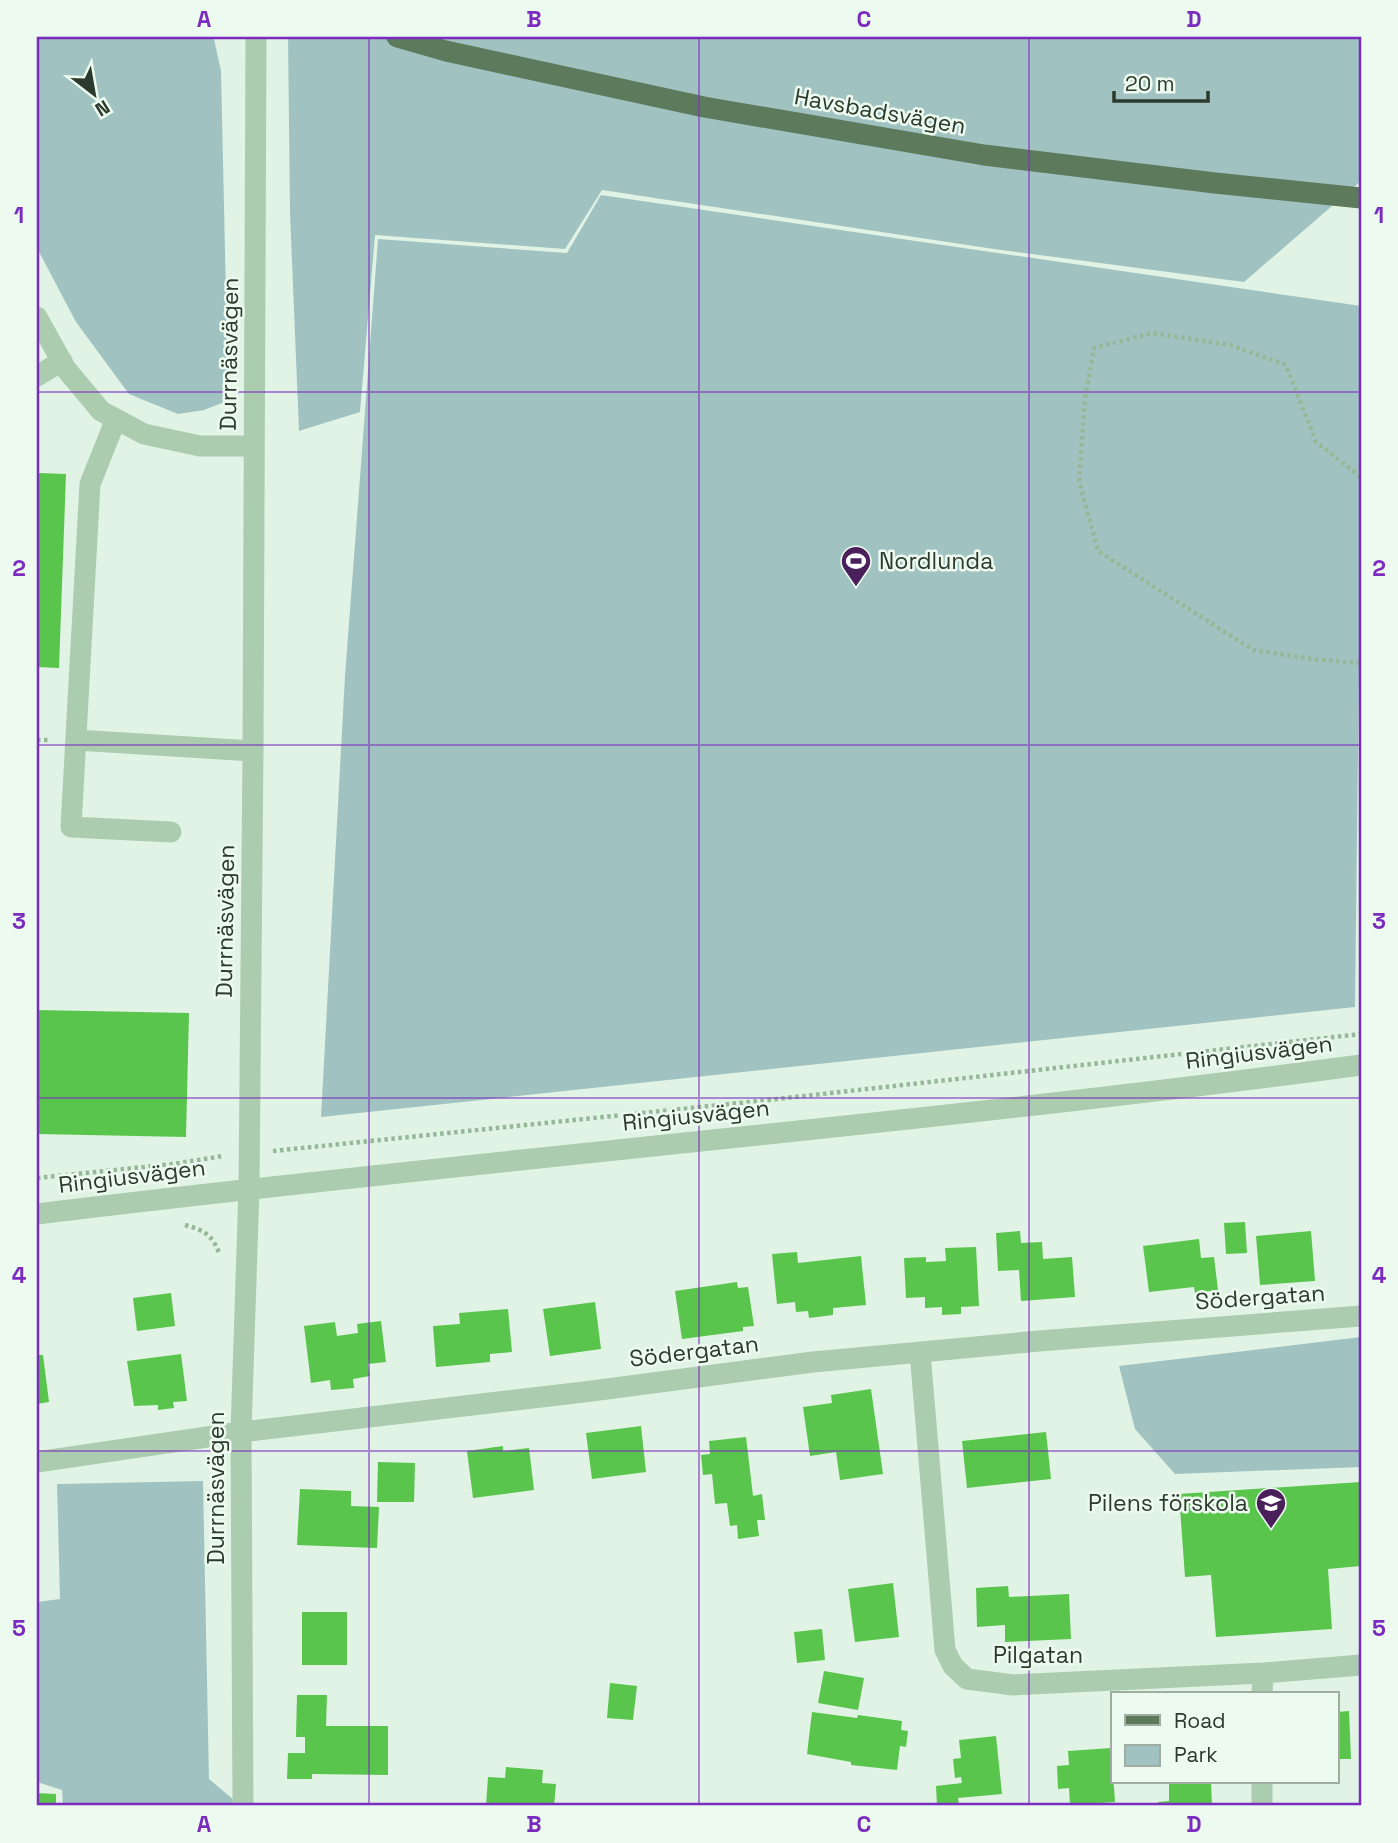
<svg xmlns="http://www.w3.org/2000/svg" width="1398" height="1843" viewBox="0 0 1398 1843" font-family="'Space Grotesk',sans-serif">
<rect width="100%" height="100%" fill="#e0f3e4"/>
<path fill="#a0c3c2" d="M37,37H208L214,39L221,71L228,385L227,401L204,410L178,414L129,394L76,322L37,248Z
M288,37H1361V181L1244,282L994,249L602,190L565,249L375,235L360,412L299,431L290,214Z
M601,195L1361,306V500L1355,1007L321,1117L345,676L378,239L567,253Z
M1361,1337V1467L1175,1474L1135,1429L1119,1366Z
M203,1481L209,1779L234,1800V1806H63L62,1790L37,1782V1602L60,1599L57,1484Z"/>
<path fill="#5ac54d" d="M39,473L66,474L59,668L37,667V529Z
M37,1010L189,1013L186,1137L37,1134Z
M1245,1222L1247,1253L1226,1254L1224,1223Z
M1020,1231L1021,1243L1042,1242L1043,1259L1072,1257L1075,1297L1021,1301L1019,1270L998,1271L996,1233Z
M1311,1231L1315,1281L1260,1285L1256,1236Z
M1199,1239L1201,1258L1214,1257L1218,1290L1195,1293L1194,1287L1149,1292L1143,1246Z
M976,1247L979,1306L961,1307V1314L942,1315V1307L925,1308V1297L906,1298L904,1258L926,1257V1262L946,1261L945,1248Z
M797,1252L798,1263L861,1256L866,1305L833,1308V1315L809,1318L808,1311L796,1312L795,1302L777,1304L772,1254Z
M737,1282L738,1288L748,1287L754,1326L743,1327V1331L682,1339L675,1291Z
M171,1293L175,1326L137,1331L133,1298Z
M595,1302L601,1349L550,1356L543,1309Z
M508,1309L512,1352L490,1354V1362L436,1367L433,1326L460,1324L459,1313Z
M381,1321L386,1362L368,1364L370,1376L353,1379L354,1388L331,1390L330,1380L311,1383L304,1326L335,1322L337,1336L358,1333L357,1324Z
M181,1354L187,1401L173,1402L174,1408L158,1410V1405L134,1406L127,1361Z
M37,1355H43L49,1402L37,1404Z
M871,1389L883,1474L840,1480L836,1452L810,1456L803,1407L832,1403L831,1395Z
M641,1426L646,1472L592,1479L586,1433Z
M1046,1432L1051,1479L967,1488L962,1441Z
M746,1437L753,1496L762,1494L765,1520H757L759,1536L738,1539L737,1525L730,1526L727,1503L715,1504L712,1474L703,1475L701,1455L710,1454L709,1441Z
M503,1446V1451L529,1448L534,1490L473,1498L467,1451Z
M378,1462L415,1463L414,1502H377Z
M1361,1482V1566L1328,1569L1332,1629L1216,1637L1211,1575L1185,1577L1179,1494Z
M300,1489L351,1491V1506L379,1507L377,1548L297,1545Z
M893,1583L899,1637L855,1642L848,1589Z
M1008,1586L1009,1597L1069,1594L1071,1639L1005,1642V1625L977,1627L976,1588Z
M302,1612H347V1665H302Z
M822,1629L825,1660L797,1663L794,1632Z
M824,1671L864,1678L858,1710L818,1703Z
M610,1683L637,1686L633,1720L607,1718Z
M297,1695H327L326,1726H388V1775L312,1774V1779H287L288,1753H305V1737H296Z
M1349,1711L1351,1759H1337V1712Z
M812,1712L857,1718L858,1715L902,1721L901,1730L908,1731L906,1747L900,1746L897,1770L851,1765V1762L807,1754Z
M996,1736L1002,1794L958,1798L959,1806H937L936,1786L962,1783L961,1777L955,1778L953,1759L961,1758L959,1740Z
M1111,1748L1115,1802L1070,1805L1069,1788L1058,1789L1057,1766L1069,1765L1068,1751Z
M506,1767L543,1770L542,1783L556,1784L554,1806H486L488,1777L505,1778Z
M1169,1782H1211L1212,1806H1158V1802L1169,1801Z
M37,1793L56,1794V1806H37Z"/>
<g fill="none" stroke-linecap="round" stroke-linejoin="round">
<path stroke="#96b899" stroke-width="4.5" stroke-dasharray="3.5 3.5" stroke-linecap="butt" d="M1361,477L1316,442L1286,365L1230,345L1152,333L1094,348L1085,399L1079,481L1098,551L1253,650L1312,659L1361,663
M37,740H50
M273,1151L759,1101L1361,1034
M37,1178L173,1164L223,1156
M185,1225C203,1230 212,1234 219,1253"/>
<path stroke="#acccaf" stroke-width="21" d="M37,317L66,369L101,411L144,434L200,446H254
M37,376L62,361
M116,419L90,484L71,827L171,832
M76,740L253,751
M37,1214C478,1160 921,1124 1361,1065
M920,1352L945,1650L953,1666L967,1679L1013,1685L1263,1673L1361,1665
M37,1462L241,1432L584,1392L813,1362L1039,1341L1361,1316
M1262,1694L1263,1673
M243,1806L241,1432L249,1188L253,751L256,37
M1262,1806V1782"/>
<path stroke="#5d7b5c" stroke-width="21" d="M397,37L446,51L704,107L984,155L1215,183L1361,198"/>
</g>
<path fill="none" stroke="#7b2cbf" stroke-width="2" stroke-opacity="0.55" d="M369,37V1806M699,37V1806M1029,37V1806M37,392H1361M37,745H1361M37,1098H1361M37,1451H1361"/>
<defs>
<g id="stadium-pin" transform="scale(1.575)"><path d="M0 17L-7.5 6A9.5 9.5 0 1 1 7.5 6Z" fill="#4a205b" stroke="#edfaf0"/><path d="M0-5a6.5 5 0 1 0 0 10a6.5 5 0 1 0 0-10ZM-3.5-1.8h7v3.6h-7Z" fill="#fff"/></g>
<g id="school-pin" transform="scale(1.575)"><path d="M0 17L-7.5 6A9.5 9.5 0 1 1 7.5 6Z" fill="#4a205b" stroke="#edfaf0"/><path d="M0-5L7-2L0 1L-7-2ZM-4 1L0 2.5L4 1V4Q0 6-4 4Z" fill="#fff"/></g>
</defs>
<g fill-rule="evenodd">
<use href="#stadium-pin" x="856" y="561"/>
<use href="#school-pin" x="1271" y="1503"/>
</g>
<g text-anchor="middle" stroke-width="5" stroke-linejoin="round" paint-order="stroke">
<g font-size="23" fill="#2b3a2b" stroke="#edfaf0">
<text transform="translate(880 111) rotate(10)" y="8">Havsbadsvägen</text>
<text transform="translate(229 354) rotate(-89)" y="8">Durrnäsvägen</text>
<text transform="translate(225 921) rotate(-89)" y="8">Durrnäsvägen</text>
<text transform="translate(1259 1052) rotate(-7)" y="8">Ringiusvägen</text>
<text transform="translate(696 1115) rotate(-6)" y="8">Ringiusvägen</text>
<text transform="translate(132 1176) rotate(-7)" y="8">Ringiusvägen</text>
<text transform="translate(1260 1297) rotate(-4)" y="8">Södergatan</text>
<text transform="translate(694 1351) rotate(-7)" y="8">Södergatan</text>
<text transform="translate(216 1488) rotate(-90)" y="8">Durrnäsvägen</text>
<text x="1038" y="1663">Pilgatan</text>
</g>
<g font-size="23" fill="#2b3a2b" stroke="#edfaf0" text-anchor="start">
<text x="879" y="569">Nordlunda</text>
<text x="1248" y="1511" text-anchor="end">Pilens förskola</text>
</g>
</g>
<rect width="1398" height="1843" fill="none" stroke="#edfaf0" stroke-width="77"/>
<rect x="1111" y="1692" width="228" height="91" fill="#edfaf0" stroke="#9fada1" stroke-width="2"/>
<rect x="1125" y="1715" width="35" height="10" fill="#5d7b5c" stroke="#9fada1" stroke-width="2"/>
<text x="1174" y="1728" font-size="21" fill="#2b3a2b">Road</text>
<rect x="1125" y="1745" width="35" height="21" fill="#a0c3c2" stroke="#9fada1" stroke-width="2"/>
<text x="1174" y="1762" font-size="21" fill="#2b3a2b">Park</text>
<g transform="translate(94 94) rotate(149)" stroke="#edfaf0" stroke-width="5" paint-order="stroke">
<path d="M0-5L12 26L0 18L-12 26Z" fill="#2b3a2b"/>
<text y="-10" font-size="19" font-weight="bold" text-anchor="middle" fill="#2b3a2b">N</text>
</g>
<path d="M1114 91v10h94v-10" fill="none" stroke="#2b3a2b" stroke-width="3.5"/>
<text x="1125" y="91" font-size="21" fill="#2b3a2b" stroke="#edfaf0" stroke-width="5" paint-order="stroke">20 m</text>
<rect x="38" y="38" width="1322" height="1766" fill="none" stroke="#7b2cbf" stroke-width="2.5"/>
<g font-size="23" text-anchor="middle" font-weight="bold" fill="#7b2cbf">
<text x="204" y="27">A</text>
<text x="534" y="27">B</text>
<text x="864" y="27">C</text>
<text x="1194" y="27">D</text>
<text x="19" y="223">1</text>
<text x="1379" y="223">1</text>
<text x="19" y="576">2</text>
<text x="1379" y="576">2</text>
<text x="19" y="929">3</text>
<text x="1379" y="929">3</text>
<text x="19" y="1283">4</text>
<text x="1379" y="1283">4</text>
<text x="19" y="1636">5</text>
<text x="1379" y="1636">5</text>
<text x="204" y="1832">A</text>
<text x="534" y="1832">B</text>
<text x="864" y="1832">C</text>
<text x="1194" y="1832">D</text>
</g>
</svg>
